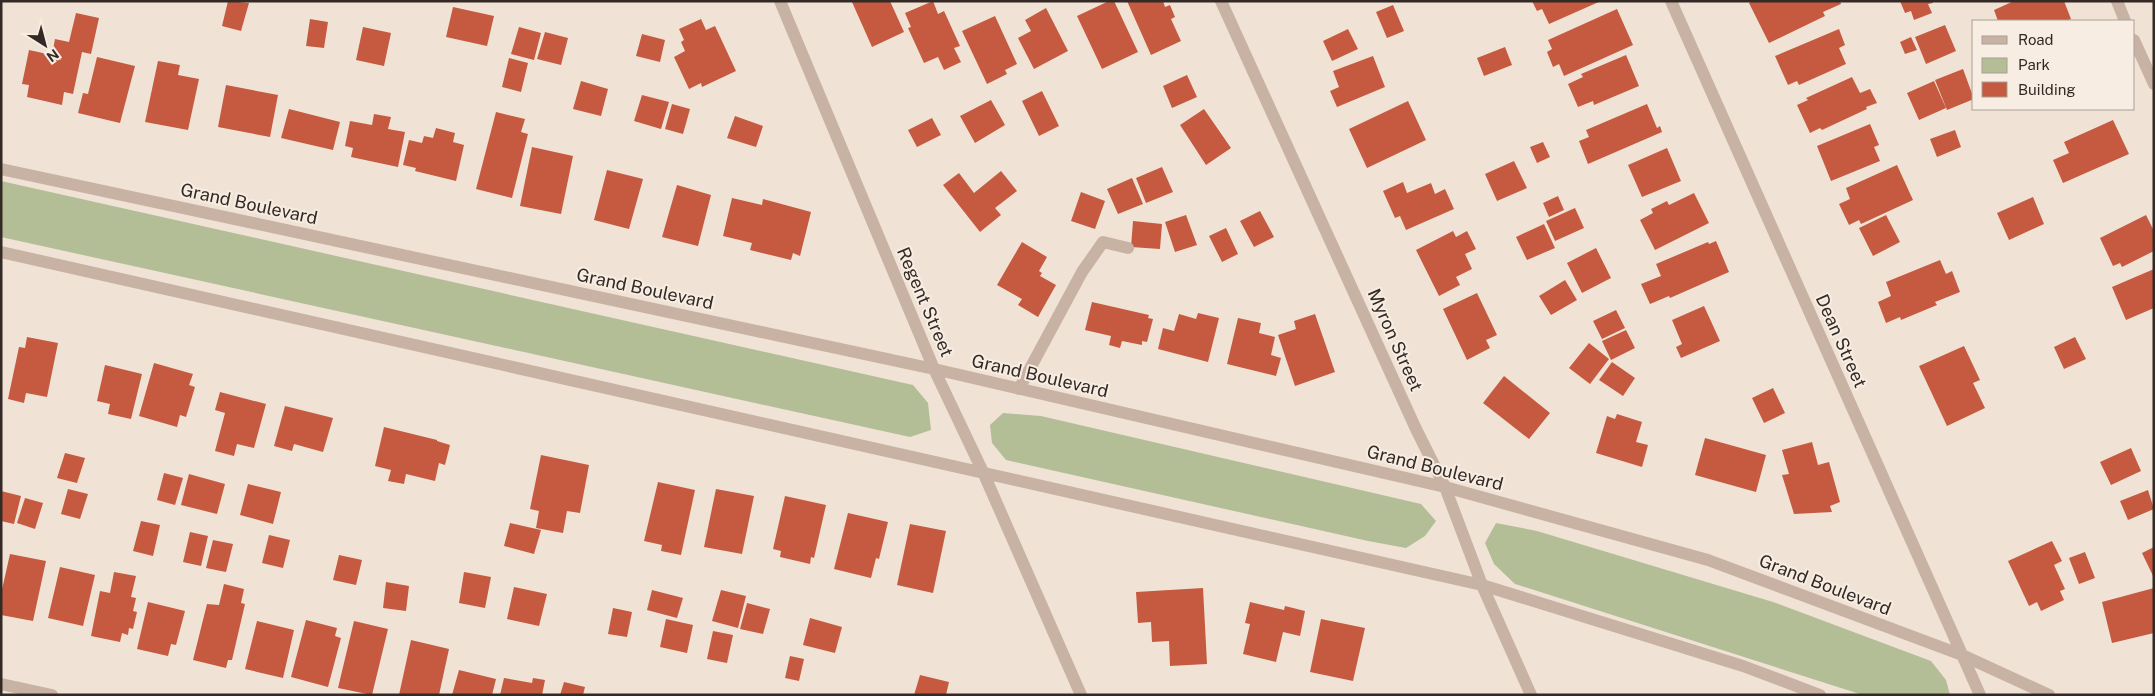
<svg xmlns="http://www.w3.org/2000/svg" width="2155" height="696" viewBox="0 0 2155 696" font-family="'Public Sans',sans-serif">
<rect width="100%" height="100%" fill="#f0e3d6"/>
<path fill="#b3be97" d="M1,181L913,385L928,403L931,430L910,437L1,237Z
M1003,413L1041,416L1421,504L1436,521L1425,536L1406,548L1368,541L1006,460L992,443L990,425Z
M1496,523L1537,531L1773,602L1931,661L1946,680L1950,695H1863L1515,584L1494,564L1485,543Z"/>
<path fill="#c55a40" d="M228,1L249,3L241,31L222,26Z
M854,1H890L904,32L872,47L852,2Z
M933,1L938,14L944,11L960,46L954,48L961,62L944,70L938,57L924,63L908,28L911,27L905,13Z
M1109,1H1114L1138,52L1102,69L1077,16Z
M1127,1H1163L1165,7L1170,5L1175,17L1171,19L1181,41L1151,55Z
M1532,1H1601L1549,24L1542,9L1537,11Z
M1752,1H1840L1841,4L1823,12L1825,16L1769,43L1749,3Z
M1900,1H1932L1933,3L1928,4L1932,13L1914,20L1911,11L1905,13Z
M2014,1H2064L2071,19L2066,21H1998L1994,10Z
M1393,5L1404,31L1387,38L1376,12Z
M453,7L494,16L487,46L446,37Z
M1046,8L1068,51L1034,69L1018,38L1031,31L1025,20Z
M1617,9L1633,45L1564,76L1559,64L1553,67L1547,52L1552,49L1548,40Z
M76,13L99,18L91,54L82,52L73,94L64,92L62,105L27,97L29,85L22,84L29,50L52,55L55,39L69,42Z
M995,16L1017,64L1005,70L1007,74L987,84L962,31Z
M310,19L328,22L324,48L306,46Z
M701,19L706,30L715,26L736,71L702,87L701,83L689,89L674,57L685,51L681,42L684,40L679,29Z
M1945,25L1956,51L1926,64L1915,37Z
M363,27L391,33L384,66L356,60Z
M519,27L541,33L534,60L511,54Z
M1348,29L1358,49L1332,61L1323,41Z
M1839,29L1845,45L1839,48L1846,64L1799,85L1797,81L1788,85L1775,56Z
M545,32L568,38L561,65L537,59Z
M642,34L665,40L660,62L636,56Z
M1911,37L1917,50L1905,54L1900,42Z
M1505,47L1512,65L1484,76L1477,58Z
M1626,55L1639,86L1594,105L1593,101L1578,107L1568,84L1583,77L1581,74Z
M1373,56L1385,87L1337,107L1330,91L1339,87L1333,71Z
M97,57L135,66L120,123L78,113L83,93L88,94Z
M509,58L528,63L521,92L502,87Z
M158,61L180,65L178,75L199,79L188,130L145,122Z
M1963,69L1974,99L1947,110L1935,80Z
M1187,75L1197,97L1172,108L1163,86Z
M1852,77L1860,93L1870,89L1877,103L1866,107L1867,109L1822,130L1820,128L1810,133L1797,105L1808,100L1806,98Z
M581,81L608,89L601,116L573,109Z
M1934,81L1946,108L1919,120L1907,93Z
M226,85L278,95L270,137L218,127Z
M1042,91L1059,126L1039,136L1022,101Z
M642,95L669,102L661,129L634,121Z
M991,100L1005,125L975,143L960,116Z
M1408,101L1426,140L1367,168L1349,129Z
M672,104L690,109L683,134L665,129Z
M1647,104L1657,128L1660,126L1662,132L1588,164L1579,141L1589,137L1586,130Z
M289,109L340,122L333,150L281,138Z
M1204,109L1231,148L1206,165L1180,125Z
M496,112L525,119L521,132L528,134L512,198L476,189Z
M374,114L391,117L388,129L405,132L398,167L351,157L353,148L345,146L350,121L372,125Z
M735,116L763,126L756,147L727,138Z
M932,118L941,135L917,147L908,130Z
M2113,120L2129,154L2063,183L2053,160L2069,153L2064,142Z
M1870,124L1879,145L1874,147L1880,161L1831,181L1817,146Z
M436,128L455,133L453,142L464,145L456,181L415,171L416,168L403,165L409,140L422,143L424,136L433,138Z
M1955,130L1961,147L1937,157L1930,139Z
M1543,142L1550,157L1537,163L1530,147Z
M532,147L573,156L561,214L520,206Z
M1667,148L1681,181L1642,197L1628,165Z
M1514,161L1527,188L1497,201L1485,174Z
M1897,165L1913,200L1861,224L1859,220L1849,225L1839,204L1850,199L1846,188Z
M1162,167L1173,192L1146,203L1136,178Z
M607,170L643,179L629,229L594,220Z
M1001,171L1017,191L995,208L1001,215L980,232L943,185L959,173L974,193Z
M1132,178L1143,204L1118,214L1107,189Z
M1403,182L1407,193L1431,183L1435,194L1445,189L1454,209L1406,230L1400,216L1395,218L1383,191Z
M677,185L711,195L698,246L662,237Z
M1081,192L1105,201L1095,229L1071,221Z
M1694,193L1709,223L1655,250L1640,220L1653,213L1651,209L1667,201L1669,205Z
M1558,196L1564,210L1549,217L1543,203Z
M2033,197L2044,224L2009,240L1997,213Z
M732,198L762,205L763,199L811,212L800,256L793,253L791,260L750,250L752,243L723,236Z
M1575,208L1584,228L1555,241L1546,221Z
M1260,211L1274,237L1254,247L1240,221Z
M1186,215L1197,245L1175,252L1165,222Z
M1886,215L1900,242L1873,256L1859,228Z
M2146,215L2154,231V251L2122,267L2120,263L2113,266L2100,238Z
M1133,221L1162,224L1160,249L1131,247Z
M1544,224L1555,248L1527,260L1516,237Z
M1226,228L1238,254L1222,262L1209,236Z
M1453,231L1456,237L1467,231L1476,249L1465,254L1472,269L1456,277L1460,285L1439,296L1416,250Z
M1716,241L1729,272L1670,298L1669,296L1650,304L1641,284L1661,276L1656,264L1708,242L1709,244Z
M1022,242L1047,257L1039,271L1042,273L1040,276L1056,285L1038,317L1018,305L1022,299L997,285Z
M1596,248L1611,278L1582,293L1567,263Z
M1940,260L1946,274L1952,271L1960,292L1935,302L1937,305L1901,320L1900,317L1886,323L1878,302L1891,296L1886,282Z
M2154,269V308L2126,320L2112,287Z
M1565,280L1577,300L1551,315L1539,296Z
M1477,293L1497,335L1486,340L1490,348L1467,360L1443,309Z
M1092,302L1149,315L1148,318L1153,319L1147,342L1142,341V345L1122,341L1120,348L1109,345L1111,336L1085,330Z
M1704,306L1720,341L1681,358L1676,347L1682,344L1672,320Z
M1616,310L1625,328L1602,339L1593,321Z
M1198,313L1219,318L1208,362L1158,349L1163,328L1174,331L1179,314L1196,319Z
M1315,314L1335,372L1295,386L1278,335L1296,329L1294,321Z
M1238,318L1261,323L1259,333L1275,337L1271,355L1281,358L1276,376L1227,364Z
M1626,330L1635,348L1611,360L1602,341Z
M27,337L58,343L47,397L26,393L24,403L8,399L19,347L25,348Z
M2075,337L2086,359L2064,369L2054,347Z
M1589,343L1609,359L1590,384L1569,368Z
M1964,346L1980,380L1973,383L1985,408L1947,426L1919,366Z
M1612,362L1635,378L1623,396L1599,380Z
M154,363L193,374L189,385L195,387L186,417L180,415L177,427L139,416Z
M105,365L142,374L131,419L108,414L110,404L97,401Z
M1504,376L1550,413L1529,439L1483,403Z
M1773,388L1785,413L1764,423L1752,398Z
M220,392L266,404L254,448L237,444L234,456L215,451L225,413L215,410Z
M285,406L333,418L323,452L294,444L292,451L274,446Z
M1617,414L1642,422L1636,442L1648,445L1642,467L1596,453L1607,416L1615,419Z
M384,427L437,440V441L450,445L445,465L439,463L435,481L406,474L404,484L388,481L391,470L375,466Z
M1705,438L1766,455L1756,492L1695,475Z
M1812,442L1818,465L1829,462L1840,502L1830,506L1832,512L1794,514L1782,475L1789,474L1782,450Z
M2131,448L2141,471L2111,485L2100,462Z
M65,453L85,458L77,483L57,478Z
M541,455L589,465L580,513L567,511L563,533L536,528L539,511L530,509Z
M164,473L183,478L175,505L157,500Z
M189,474L225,484L217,514L181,505Z
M658,482L695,490L681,555L661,551L662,545L644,541Z
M248,484L281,492L273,524L240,515Z
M68,489L88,494L80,519L61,514Z
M716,489L754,496L742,554L704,547Z
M2148,490L2154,509L2128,520L2120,501Z
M1,491L21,496L14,524L1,521Z
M785,496L826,505L814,558L811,557L810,564L780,557L781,551L773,549Z
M25,498L43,503L35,529L17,523Z
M848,513L888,522L879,559L876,558L871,578L834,569Z
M141,521L160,525L153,556L133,551Z
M510,523L541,530L534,554L504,546Z
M910,524L946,531L933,593L897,585Z
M190,532L208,536L201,566L183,562Z
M269,535L290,540L283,568L262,563Z
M213,540L233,544L226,572L206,568Z
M2052,541L2062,561L2054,565L2065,589L2060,591L2064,600L2041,611L2037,602L2029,606L2008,561Z
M2154,547V578L2142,553Z
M2085,552L2095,578L2079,584L2069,558Z
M10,554L46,561L33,621L1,615V594Z
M339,555L362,560L356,585L333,580Z
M60,567L95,575L83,626L48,618Z
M114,572L136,576L131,597L136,598L133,611L137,612L133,629L129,628L128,635L122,633L120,642L91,636L100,591L110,593Z
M464,572L491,577L485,608L459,603Z
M386,582L409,586L406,611L383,608Z
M224,584L244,589L241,603L245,604L232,660H228L226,668L193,660L207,604L219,605Z
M514,587L547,594L539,626L507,619Z
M1203,588L1207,664L1170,666L1169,641L1152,642L1151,622L1138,623L1136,592Z
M2154,588V633L2112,643L2102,602Z
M652,590L683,598L677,618L647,610Z
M721,590L746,596L738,628L712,621Z
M148,602L185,611L176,645L171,644L168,656L137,649Z
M1250,602L1284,610L1285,606L1305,611L1300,636L1283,632L1276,662L1243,654L1250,624L1245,623Z
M747,603L770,609L763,634L740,629Z
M613,608L632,612L627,637L608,634Z
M810,618L842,627L835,653L803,645Z
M666,619L693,625L687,653L660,647Z
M1321,619L1365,628L1353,681L1310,672Z
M306,620L337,628L335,636L341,638L328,687L291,677Z
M257,621L294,630L283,678L245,669Z
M354,621L388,629L372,695L338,688Z
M713,631L733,635L727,663L707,659Z
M411,640L449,649L439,695H399Z
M790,656L804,659L799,681L785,678Z
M459,670L496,679L492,695H452Z
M920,675L949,682L946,695H914Z
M504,678L532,683L533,678L545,680L542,695H500Z
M564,682L585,687L583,695H560Z"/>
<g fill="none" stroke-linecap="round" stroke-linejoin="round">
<path stroke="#c8b2a3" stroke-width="12" d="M780,1L934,369L983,472L1081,695
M1221,1L1416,429L1445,487L1482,585L1531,695
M1671,1L1980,695
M2117,1L2125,21
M2134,40L2154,84
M1,169L934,369L1445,487L1708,560L1962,655L2049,695
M1,252L1482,585L1743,666L1820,695
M1019,389L1082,272L1103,242L1128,248
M1,684L52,695"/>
</g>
<g text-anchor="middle" stroke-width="4" stroke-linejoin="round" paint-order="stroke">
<g font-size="18" fill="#332925" stroke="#f8ede2">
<text transform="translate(249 204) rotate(12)" y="6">Grand Boulevard</text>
<text transform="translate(645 289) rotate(12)" y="6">Grand Boulevard</text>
<text transform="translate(925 302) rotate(67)" y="6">Regent Street</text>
<text transform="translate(1395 340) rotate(66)" y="6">Myron Street</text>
<text transform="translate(1841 341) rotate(66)" y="6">Dean Street</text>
<text transform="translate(1040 376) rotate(13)" y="6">Grand Boulevard</text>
<text transform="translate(1435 468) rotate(14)" y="6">Grand Boulevard</text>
<text transform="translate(1825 585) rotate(21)" y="6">Grand Boulevard</text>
</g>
</g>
<rect width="2155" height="696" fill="none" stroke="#332925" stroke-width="5"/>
<rect x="1972" y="20" width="162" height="90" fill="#f8ede2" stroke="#a99f96"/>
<rect x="1982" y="36" width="25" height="8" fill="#c8b2a3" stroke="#a99f96"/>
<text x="2018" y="45" font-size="15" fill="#332925">Road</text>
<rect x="1982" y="58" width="25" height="15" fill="#b3be97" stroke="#a99f96"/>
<text x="2018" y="70" font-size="15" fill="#332925">Park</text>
<rect x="1982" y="82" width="25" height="15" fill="#c55a40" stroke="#a99f96"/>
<text x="2018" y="95" font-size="15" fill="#332925">Building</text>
<g transform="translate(45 45) rotate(144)" stroke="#f8ede2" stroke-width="4" paint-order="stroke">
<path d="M0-4L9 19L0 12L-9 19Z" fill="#332925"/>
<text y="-8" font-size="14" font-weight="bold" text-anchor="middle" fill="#332925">N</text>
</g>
</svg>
